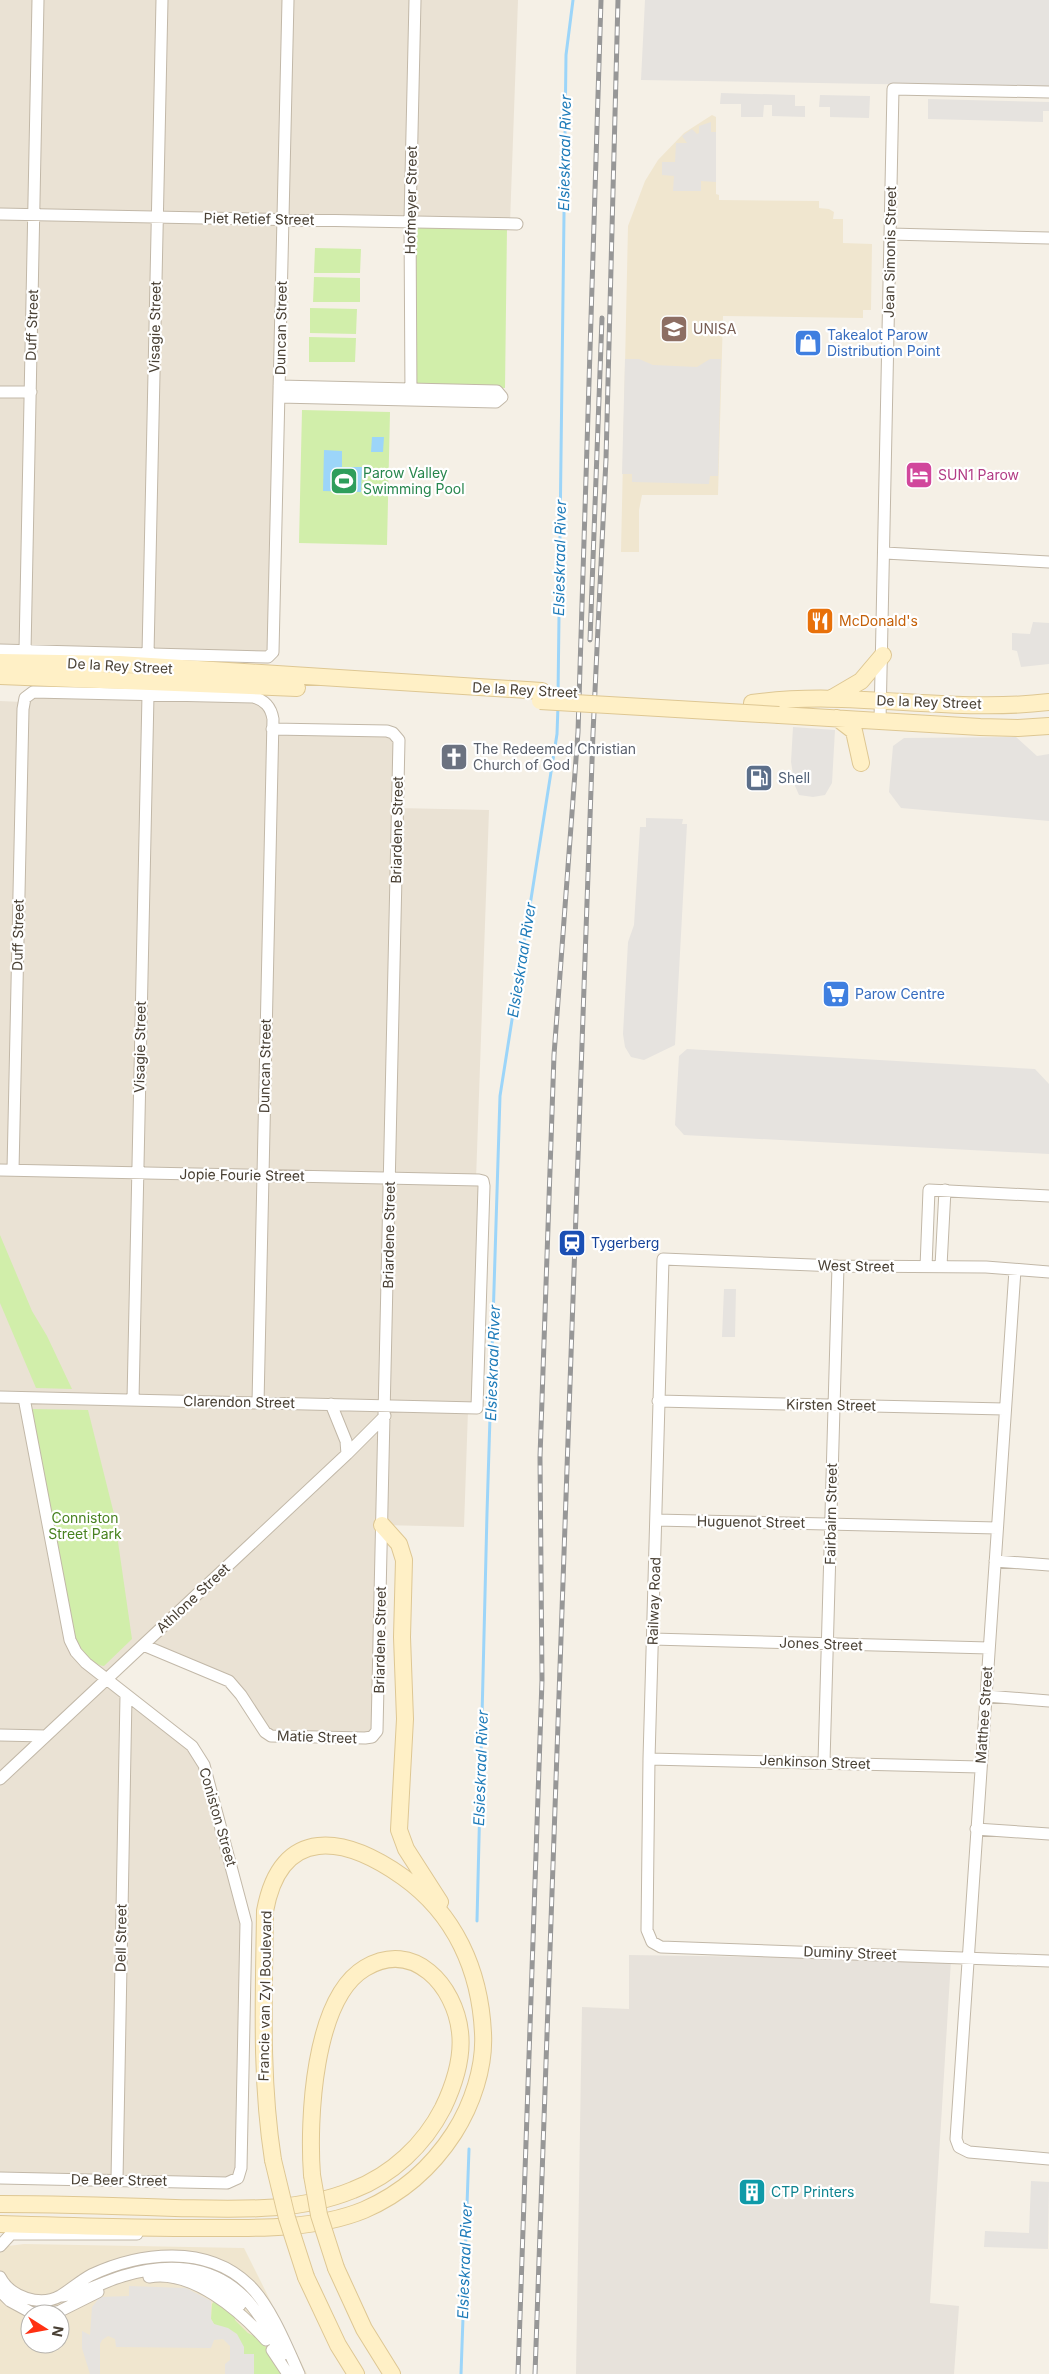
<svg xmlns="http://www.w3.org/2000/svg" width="1049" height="2374" viewBox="0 0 1049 2374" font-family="Inter,sans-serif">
<rect width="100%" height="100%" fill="#f5f0e6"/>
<path fill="#eae2d4" d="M0,0H518L510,223L283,218L271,654L0,651Z
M24,697L259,698L273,728L394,733L398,808L489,810L476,1180L481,1181L476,1409L468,1410L464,1527L383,1525L375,1734L274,1736L236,1686L144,1645L107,1679L194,1747L245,1914L238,2178H0V701L23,702Z"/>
<path fill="#e7e2db" d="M629,1955L951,1960L930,2303L959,2306L954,2374H576L582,2007L629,2009Z"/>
<path fill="#f0e6cf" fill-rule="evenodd" d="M712,115L716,117V194L719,195V200L819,201V208L829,209L834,212L833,219H843V243L872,244L871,310H863V318L723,316L718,495H642L639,510V552H621L628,226L645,181L658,160L684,133Z
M24,2244L244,2248L307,2374H0V2247ZM30,2314H60V2344H30Z"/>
<path fill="#d1eeaa" d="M415,226L507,228L505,388L416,384Z
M315,248L361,249L360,273H314Z
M314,277L360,278V302H313Z
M310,308L357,309L356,334L310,333Z
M309,337L356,338L355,362H309Z
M302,410L390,412L387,545L299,543Z
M0,1235L32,1311L47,1336L72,1389L36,1388L0,1303Z
M31,1409L88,1410L114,1514L132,1639L104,1666C88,1664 78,1648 74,1633Z
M215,2300L234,2312L235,2320L248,2333L261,2340L284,2374H254V2354H243L214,2324L211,2319L212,2304Z"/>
<path fill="#e6e3df" d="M645,0H1049V87L641,80Z
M721,93L795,95V106H805V117L772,116V105H764L763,117H741V104H720Z
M820,95L870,96L869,118L830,117V107H819Z
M928,99L1049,102V111H1043V122L928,119Z
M711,122V132H716V182L701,181V191H673L674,176L662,175V162H675L676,143H687L682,136L692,129L697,134L699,133V126Z
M625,359H639L653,365L697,367L710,359H721L718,476H710L709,484L632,482V474H622Z
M1033,622L1049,623V664L1021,667L1017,651L1012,650V633L1030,634Z
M793,727L835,730L832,783L825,795L813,797L799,795L795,786L791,762Z
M1016,737L1037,756L1049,754V821L901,808L889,792L893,746L904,738Z
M646,818L683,819L682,824H687L675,1045L644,1060L631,1057L625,1047L623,1034L628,942L634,925L640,827H646Z
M687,1049L1035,1069L1049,1084V1154L684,1135L675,1125L679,1056Z
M724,1289H736L735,1337H722Z
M1031,2181L1049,2182L1048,2249L984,2247L985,2231L1029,2233Z
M129,2286L186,2288L211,2301V2319L214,2324L228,2328L237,2334L244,2347V2354H254V2374H225V2364L230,2360V2346L223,2339L214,2340L211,2348L116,2347L115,2339L108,2336L102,2340L100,2344V2374H90L82,2348V2331L90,2335L92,2307L100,2297L129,2296Z"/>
<path fill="#9cd5f9" d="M372,437H384L383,452H371Z
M324,450L342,451V467H362L361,492L323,491Z"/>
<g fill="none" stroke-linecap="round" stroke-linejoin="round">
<path stroke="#9cd5f9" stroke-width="3" d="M558,697L566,55L573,0
M477,1921L487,1513L500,1096L557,734L558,706
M461,2374L469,2149"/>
<g stroke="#c2b8a8" stroke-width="13">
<path id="minor" d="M0,214L517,224
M890,234L1049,238
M0,392H31
M411,396L410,221L415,0
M279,397L496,402L502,397L497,391L279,386
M885,553L1049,562
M0,650L268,657L273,652L288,0
M25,651L38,0
M148,654L162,0
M880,721L893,89L1049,92
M0,1170L479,1180L483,1181L484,1186L477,1408L0,1397
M13,1170L23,709L25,698L33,692L253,697C265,700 271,707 273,719L258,1403
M941,1266L945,1190
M926,1267L929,1190L1049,1196
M1015,1270L956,2139L959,2147L969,2152L1049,2159
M1049,1272L986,1267L838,1266L663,1259L649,1759L647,1930L652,1942L661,1947L1049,1961
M133,1400L148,695
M658,1401L1004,1409
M331,1404L346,1441L347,1454
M656,1520L997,1528
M995,1561L1049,1565
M652,1639L989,1648
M143,1645L229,1681L241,1695L265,1732L271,1736L365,1738L372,1737L377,1731L399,740L393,733L387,731L272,729
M986,1696L1049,1701
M0,1735L46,1736
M649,1759L980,1767
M824,1762L838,1266
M0,1779L347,1454L385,1416
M976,1829L1049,1834
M0,2178L227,2183L238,2178L241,2168L246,1923L204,1765L192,1746L86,1663L76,1652L70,1640L24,1398
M117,2180L126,1696
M0,2246L11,2234H137
M185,2275C206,2278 224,2290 240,2305
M0,2277C10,2297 40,2307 60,2296C70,2290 80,2281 91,2275C140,2252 207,2244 249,2285C270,2305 287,2347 299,2374
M149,2277C192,2269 240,2311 266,2340
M0,2291L10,2301L34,2314
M62,2296C84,2294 102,2282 123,2276C166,2263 211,2264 244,2297C260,2313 271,2336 282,2355
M49,2314L60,2311L98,2292
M272,2350L288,2374"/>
</g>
<g stroke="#dec793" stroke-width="18">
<path id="secondary" d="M0,662L119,664L542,691
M0,676L297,688
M832,698L861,681L883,655
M752,703C850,689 950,714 1049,702
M779,715L980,727L1018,728L1049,726
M837,718L854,731L861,763
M382,1525L399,1544L404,1560L402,1637L405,1719L399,1830L406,1849L440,1902
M0,2204C58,2204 117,2206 175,2208C234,2209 297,2213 353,2190C392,2175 424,2145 443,2108C454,2085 463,2057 460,2032C455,1986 414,1939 365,1968C313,1999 308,2121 312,2175
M0,2224C64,2226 128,2228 192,2228C247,2228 313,2231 364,2210C401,2194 432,2167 454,2133C472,2105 485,2067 483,2033C480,1970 455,1914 403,1877C345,1836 281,1824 265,1911C264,1995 260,2076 273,2160
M336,2268L364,2329L392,2374
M306,2277L338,2345L356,2374"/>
</g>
<use href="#minor" stroke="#fff" stroke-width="11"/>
<use href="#secondary" stroke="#fff0c6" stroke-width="16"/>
<g stroke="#979797" stroke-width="5">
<path id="rail" d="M590,640L602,318
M518,2374L542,1680L540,1457L554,1055L578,732L601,0
M535,2374L593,733L606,459L618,0"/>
</g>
<use href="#rail" stroke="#fff" stroke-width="3" stroke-dasharray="9" stroke-linecap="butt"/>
<g stroke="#dec793" stroke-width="18" stroke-linecap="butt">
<path id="secondary-bridge" d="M540,701L779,715
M273,2160L287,2218L306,2277
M312,2175L319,2215L336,2268"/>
</g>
<use href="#secondary-bridge" stroke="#fff0c6" stroke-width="16"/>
</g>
<defs>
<g id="university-square" transform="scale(1.4375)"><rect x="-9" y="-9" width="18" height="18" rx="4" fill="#8d6e63" stroke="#fff"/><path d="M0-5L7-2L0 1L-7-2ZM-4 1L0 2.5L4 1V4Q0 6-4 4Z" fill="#fff"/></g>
<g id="shop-square" transform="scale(1.4375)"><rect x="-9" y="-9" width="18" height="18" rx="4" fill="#3f7fe0" stroke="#fff"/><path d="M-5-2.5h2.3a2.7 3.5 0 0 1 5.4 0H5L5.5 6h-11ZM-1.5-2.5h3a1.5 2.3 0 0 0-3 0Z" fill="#fff"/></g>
<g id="hotel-square" transform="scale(1.4375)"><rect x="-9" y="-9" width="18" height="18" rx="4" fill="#d1479c" stroke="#fff"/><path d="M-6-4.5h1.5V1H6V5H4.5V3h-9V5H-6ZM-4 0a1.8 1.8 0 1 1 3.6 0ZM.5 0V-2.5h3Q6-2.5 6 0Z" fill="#fff"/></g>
<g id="stadium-square" transform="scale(1.4375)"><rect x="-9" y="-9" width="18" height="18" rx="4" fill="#2e9e5b" stroke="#fff"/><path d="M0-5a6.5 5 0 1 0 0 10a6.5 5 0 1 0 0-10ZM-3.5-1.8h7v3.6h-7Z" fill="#fff"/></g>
<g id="restaurant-square" transform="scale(1.4375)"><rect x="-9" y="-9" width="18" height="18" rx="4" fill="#e8710a" stroke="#fff"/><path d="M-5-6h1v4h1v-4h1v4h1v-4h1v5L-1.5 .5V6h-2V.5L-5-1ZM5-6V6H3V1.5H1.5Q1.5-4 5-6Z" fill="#fff"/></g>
<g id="church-square" transform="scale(1.4375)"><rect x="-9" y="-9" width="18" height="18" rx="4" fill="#6b7280" stroke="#fff"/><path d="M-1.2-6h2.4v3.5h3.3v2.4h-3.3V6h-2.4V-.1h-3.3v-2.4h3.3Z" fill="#fff"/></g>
<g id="fuel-square" transform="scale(1.4375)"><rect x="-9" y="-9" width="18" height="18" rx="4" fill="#5c6f8a" stroke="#fff"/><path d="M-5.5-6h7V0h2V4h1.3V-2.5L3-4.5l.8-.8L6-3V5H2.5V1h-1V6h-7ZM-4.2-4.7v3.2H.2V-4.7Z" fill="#fff"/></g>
<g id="supermarket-square" transform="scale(1.4375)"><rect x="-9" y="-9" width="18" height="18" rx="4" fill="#3f7fe0" stroke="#fff"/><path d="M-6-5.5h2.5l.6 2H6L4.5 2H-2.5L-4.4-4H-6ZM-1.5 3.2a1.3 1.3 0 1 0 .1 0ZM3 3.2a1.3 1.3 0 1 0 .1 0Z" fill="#fff"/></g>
<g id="station-square" transform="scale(1.4375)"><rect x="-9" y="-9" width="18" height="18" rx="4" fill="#1a4fb4" stroke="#fff"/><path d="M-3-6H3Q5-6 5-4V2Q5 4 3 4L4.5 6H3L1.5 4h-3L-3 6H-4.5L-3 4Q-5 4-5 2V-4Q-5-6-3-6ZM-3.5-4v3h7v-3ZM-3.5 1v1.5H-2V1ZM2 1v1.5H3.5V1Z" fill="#fff"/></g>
<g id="building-square" transform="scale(1.4375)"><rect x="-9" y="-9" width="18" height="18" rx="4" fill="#0f9aa8" stroke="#fff"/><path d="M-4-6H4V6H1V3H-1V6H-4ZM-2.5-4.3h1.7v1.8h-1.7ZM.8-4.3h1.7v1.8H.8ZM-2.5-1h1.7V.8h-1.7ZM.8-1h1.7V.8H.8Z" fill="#fff"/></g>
</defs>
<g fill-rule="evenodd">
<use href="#university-square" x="674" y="329"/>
<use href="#shop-square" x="808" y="343"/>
<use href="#hotel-square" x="919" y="475"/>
<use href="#stadium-square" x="344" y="481"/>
<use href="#restaurant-square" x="820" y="621"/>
<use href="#church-square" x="454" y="757"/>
<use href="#fuel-square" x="759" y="778"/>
<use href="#supermarket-square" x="836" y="994"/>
<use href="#station-square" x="572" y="1243"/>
<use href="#building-square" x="752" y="2192"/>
</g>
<g text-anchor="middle" stroke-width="4.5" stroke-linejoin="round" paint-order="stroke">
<g font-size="14" fill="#494034" stroke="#fff">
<text transform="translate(411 200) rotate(-89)" y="5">Hofmeyer Street</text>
<text transform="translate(259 219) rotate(1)" y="5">Piet Retief Street</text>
<text transform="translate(890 252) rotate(-89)" y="5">Jean Simonis Street</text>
<text transform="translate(32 325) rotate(-88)" y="5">Duff Street</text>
<text transform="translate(155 327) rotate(-89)" y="5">Visagie Street</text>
<text transform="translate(281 328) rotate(-89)" y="5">Duncan Street</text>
<text transform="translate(120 666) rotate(3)" y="5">De la Rey Street</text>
<text transform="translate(525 690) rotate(3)" y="5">De la Rey Street</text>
<text transform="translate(929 702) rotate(2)" y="5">De la Rey Street</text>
<text transform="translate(397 830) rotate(-89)" y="5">Briardene Street</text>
<text transform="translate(18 935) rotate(-89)" y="5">Duff Street</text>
<text transform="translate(140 1047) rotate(-89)" y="5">Visagie Street</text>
<text transform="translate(265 1066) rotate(-89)" y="5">Duncan Street</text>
<text transform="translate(242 1175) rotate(1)" y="5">Jopie Fourie Street</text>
<text transform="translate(389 1235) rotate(-89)" y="5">Briardene Street</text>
<text transform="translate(856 1266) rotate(1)" y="5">West Street</text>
<text transform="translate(239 1402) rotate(1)" y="5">Clarendon Street</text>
<text transform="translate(831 1405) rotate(1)" y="5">Kirsten Street</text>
<text transform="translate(831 1514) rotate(-89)" y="5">Fairbairn Street</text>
<text transform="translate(751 1522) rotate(1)" y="5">Huguenot Street</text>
<text transform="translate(193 1598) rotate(-43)" y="5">Athlone Street</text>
<text transform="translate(654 1601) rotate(-88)" y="5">Railway Road</text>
<text transform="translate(380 1640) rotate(-89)" y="5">Briardene Street</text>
<text transform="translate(821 1644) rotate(2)" y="5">Jones Street</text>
<text transform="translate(984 1715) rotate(-86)" y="5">Matthee Street</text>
<text transform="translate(317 1737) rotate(2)" y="5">Matie Street</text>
<text transform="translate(815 1762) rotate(2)" y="5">Jenkinson Street</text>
<text transform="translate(218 1817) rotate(74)" y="5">Coniston Street</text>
<text transform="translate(121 1938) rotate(-89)" y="5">Dell Street</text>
<text transform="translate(850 1953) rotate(2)" y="5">Duminy Street</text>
<text transform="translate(265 1996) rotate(-89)" y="5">Francie van Zyl Boulevard</text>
<text transform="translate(119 2180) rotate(1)" y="5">De Beer Street</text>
</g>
<g font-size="14" fill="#785e54" stroke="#fff" text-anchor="start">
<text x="693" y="334">UNISA</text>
</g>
<g font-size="14" fill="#366cbe" stroke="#fff" text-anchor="start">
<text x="827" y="340">Takealot Parow<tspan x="827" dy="16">Distribution Point</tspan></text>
<text x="855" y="999">Parow Centre</text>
</g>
<g font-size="14" fill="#27864d" stroke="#fff" text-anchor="start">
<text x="363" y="478">Parow Valley<tspan x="363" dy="16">Swimming Pool</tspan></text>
</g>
<g font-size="14" fill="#b23c85" stroke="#fff" text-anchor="start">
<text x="938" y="480">SUN1 Parow</text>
</g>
<g font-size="14" fill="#c56008" stroke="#fff" text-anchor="start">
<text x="839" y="626">McDonald's</text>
</g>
<g font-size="14" fill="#5b616d" stroke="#fff" text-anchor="start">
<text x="473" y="754">The Redeemed Christian<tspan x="473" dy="16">Church of God</tspan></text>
</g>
<g font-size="14" fill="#4e5e75" stroke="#fff" text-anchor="start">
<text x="778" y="783">Shell</text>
</g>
<g font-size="14" fill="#164399" stroke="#fff" text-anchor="start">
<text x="591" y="1248">Tygerberg</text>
</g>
<g font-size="14" fill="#488220" stroke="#fff">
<text x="85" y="1523">Conniston<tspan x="85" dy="16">Street Park</tspan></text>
</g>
<g font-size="14" fill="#0d838f" stroke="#fff" text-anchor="start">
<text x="771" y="2197">CTP Printers</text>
</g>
<g font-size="15" font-style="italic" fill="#1f7cb9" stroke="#fff">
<text transform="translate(565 153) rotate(-89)" y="5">Elsieskraal River</text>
<text transform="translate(560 558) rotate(-89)" y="5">Elsieskraal River</text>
<text transform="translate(522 960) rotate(-81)" y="5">Elsieskraal River</text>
<text transform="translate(493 1363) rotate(-88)" y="5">Elsieskraal River</text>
<text transform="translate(481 1768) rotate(-88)" y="5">Elsieskraal River</text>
<text transform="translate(465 2261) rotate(-88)" y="5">Elsieskraal River</text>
</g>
</g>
<g transform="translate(45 2329) rotate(101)"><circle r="24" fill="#ffffff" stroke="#b6b3ae"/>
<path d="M0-4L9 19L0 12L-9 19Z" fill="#ff3113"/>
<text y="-8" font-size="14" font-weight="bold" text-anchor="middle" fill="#494034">N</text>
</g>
</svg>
